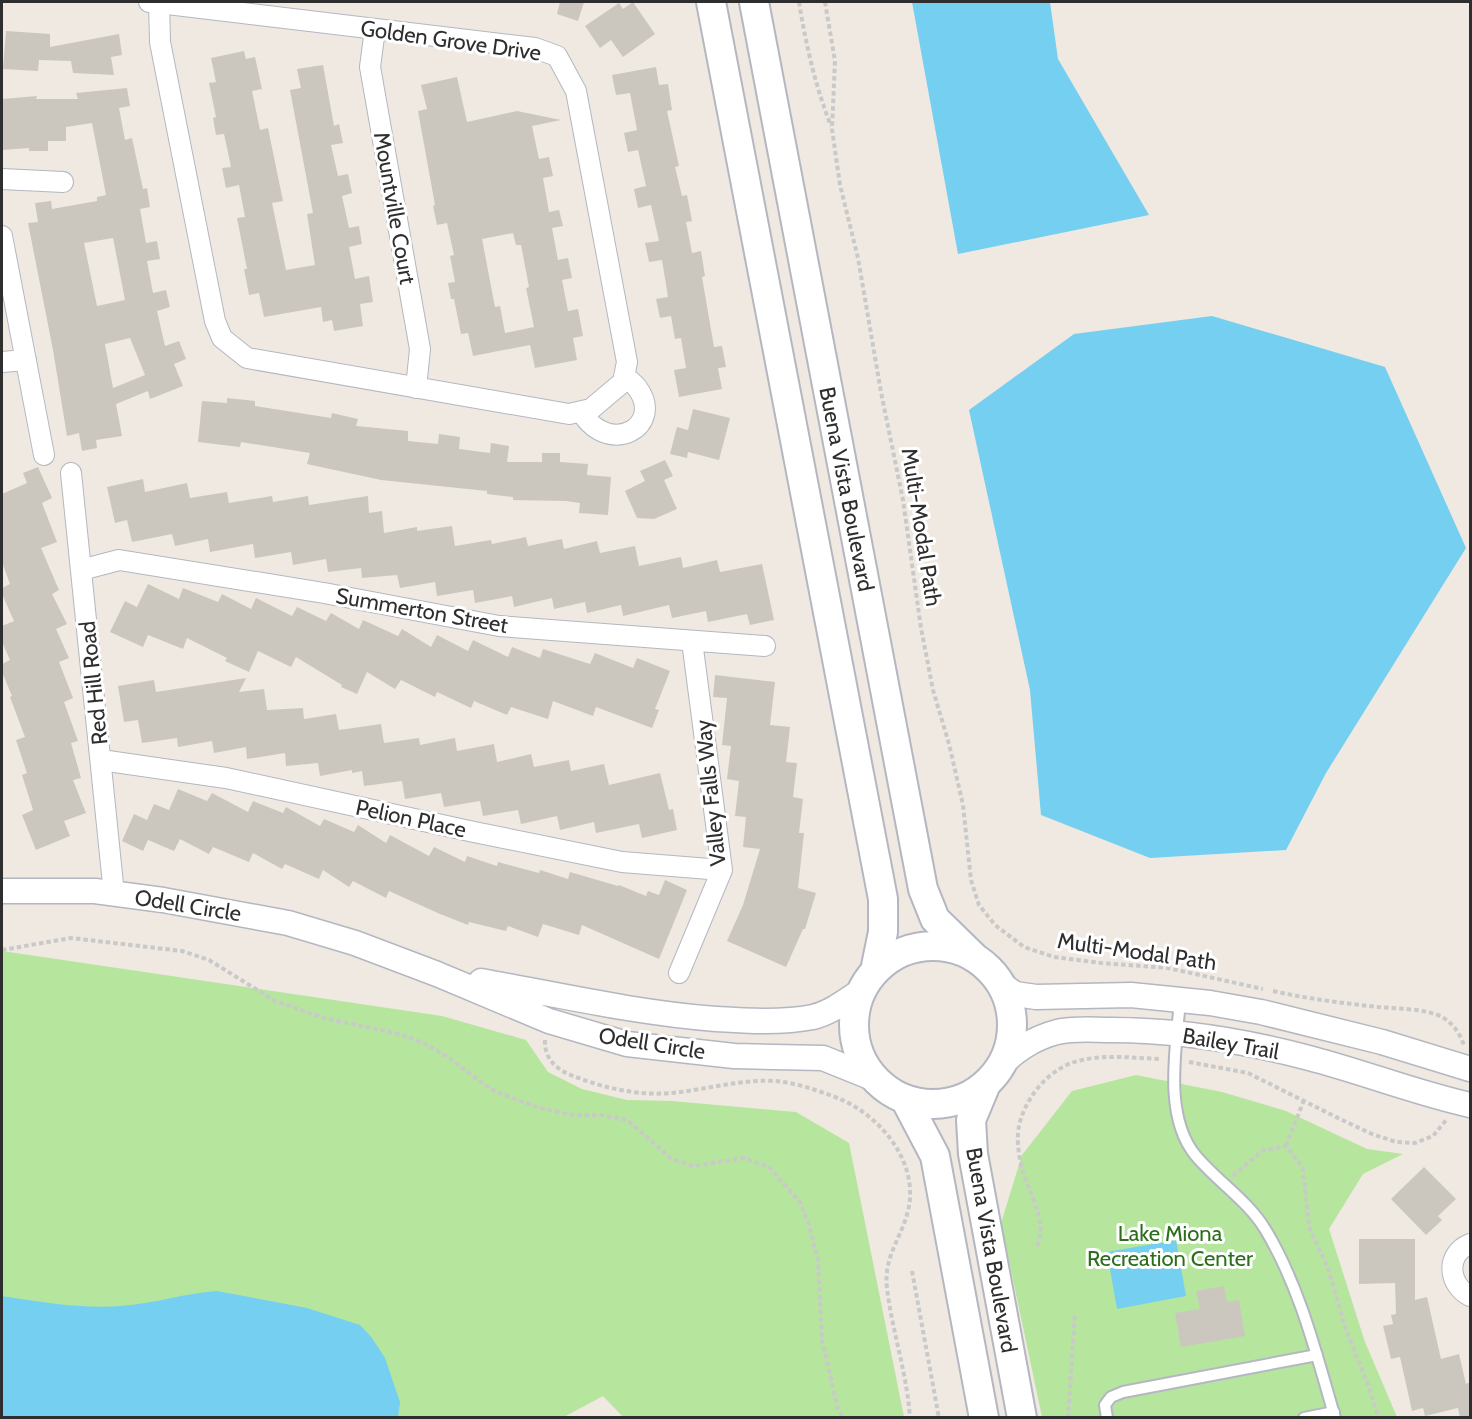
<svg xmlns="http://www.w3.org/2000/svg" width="1472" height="1419" viewBox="0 0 1472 1419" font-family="Cabin,sans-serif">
<rect width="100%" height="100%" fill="#efe9e1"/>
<path fill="#b6e59e" d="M2,951L442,1016L526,1040L548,1072L582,1089L627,1100L672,1101L796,1112L849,1143L904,1417H623L603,1396L562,1418H2Z
M1136,1075L1222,1092L1286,1111L1367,1149L1403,1154L1363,1174L1329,1229L1365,1342L1397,1417H1042L1001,1223L1022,1155L1072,1091Z"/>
<path fill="#75cff0" d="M912,2H1050L1058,59L1149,215L958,254Z
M1212,316L1385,367L1466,548L1326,773L1286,850L1150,858L1041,815L1030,690L969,410L1074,334Z
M1176,1240L1186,1296L1117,1309L1107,1252Z
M217,1291L307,1308L360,1325L372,1338L385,1358L400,1402L398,1417H2V1296C40,1302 82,1309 121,1306C153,1304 185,1293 217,1291Z"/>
<path fill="#cbc7bf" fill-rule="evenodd" d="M560,2H584L578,21L557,14Z
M633,2L655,34L623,57L611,40L600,48L585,26L619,3L623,9Z
M6,31L50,34V47L119,34L122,55L111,57L114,75L73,73L71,61L39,60L38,71L3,69Z
M244,51L246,59L255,57L262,89L252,91L260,130L268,128L283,201L272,203L286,270L315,265L307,214L313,213L290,90L301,88L297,69L323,65L334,126L339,124L343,143L331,145L338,176L348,174L352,193L342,196L349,228L359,226L362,244L349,247L355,279L369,276L373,302L360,304L363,326L334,331L332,320L323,322L321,307L264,317L259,293L249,295L244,269H247L237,218L245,217L239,185L226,188L222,168L231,167L224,134L216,135L213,118L216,117L209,83L216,82L211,58Z
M656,67L659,85L668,84L672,110L667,111L679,166L675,167L682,196L687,195L692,221L686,222L692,253L701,251L705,276L702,277L714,347L722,346L726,367L718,368L722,389L679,397L674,370L686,368L681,338L675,339L671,316L660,318L656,299L668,297L662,260L649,262L645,243L659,241L651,205L638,208L634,189L646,186L638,150L628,152L624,133L637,130L630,93L616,95L612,75Z
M457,77L467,122L517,111L561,120L532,126L539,159L549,157L553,176L543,178L549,212L559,210L563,226L552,228L558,260L568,258L572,278L562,280L568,311L578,309L583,336L573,338L577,360L535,368L530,345L473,356L468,333L461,334L454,299H451L448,283L455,282L450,256L454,255L447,223L437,225L433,206L435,205L418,111L427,109L421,85ZM513,233L516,245H521L529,287L526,288L534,327L505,333L500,306L495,307L482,239Z
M127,88L130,106L119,108L125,140L132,138L143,189L147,188L150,207L140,209L146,243L157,241L160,259L147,261L153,293L166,290L170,307L157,311L165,346L179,341L186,359L174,364L183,386L150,399L148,391L116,404L122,436L96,440L97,448L82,451L79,433L67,436L53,350L28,223L38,222L35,203L51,201L52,209L97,201V197L106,195L92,123L66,127V141H48V151H29V148L2,150V99L37,96L36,99H78L76,93ZM113,238L125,300L97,306L84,243ZM130,338L145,375L113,388L105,344Z
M227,398L255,401V406L331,418L332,413L358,419L356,426L408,431V441L438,444L439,434L460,437L459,449L490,453L491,443L509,446L507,462H542V453H560V462L588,464L587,475L611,477L608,515L579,513L580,503L566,501L513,500V497L487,494V491L381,480L307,464L310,453L241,442L240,447L198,442L202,401L227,403Z
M693,409L730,418L719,460L688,452L687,458L670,454L677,427L688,430Z
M665,460L673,476L664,480L677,509L654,519L637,518L625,491L645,481L640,471Z
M38,467L52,498L42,503L57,542L41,548L59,590L52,594L67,624L56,629L69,658L59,662L73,698L64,702L78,741L71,743L81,778L73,780L86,813L64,821L70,836L36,850L22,815L33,810L22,775L27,773L16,740L25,737L10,697L12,696L2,672V664L10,660L2,642V626L14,621L2,594V588L10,584L2,562V494L27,483L23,473Z
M143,479L145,492L187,483L190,498L227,492L229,503L272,496L273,502L308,496L309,505L368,496L369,513L382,511L384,533L417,527V531L452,526L455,546L491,540L492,544L526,537L528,546L562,539L564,549L597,541L600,553L635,546L639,566L681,557L683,568L717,560L720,572L762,564L774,620L750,625L747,614L708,622L706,611L672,618L669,605L623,616L621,605L587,613L585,602L554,609L552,598L514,607L512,596L475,603L473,590L437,596L435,582L400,588L397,575L362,578L361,568L328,572L326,559L293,565L291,552L255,558L253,544L210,552L208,539L175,546L172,534L132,542L127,520L115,523L107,487Z
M148,584L179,599L183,588L218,602L222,594L251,609L256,598L292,616L297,607L326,621L331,613L359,629L363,620L398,636L402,629L431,647L437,635L468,651L473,640L508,657L512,647L540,658L543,649L590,664L595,653L633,668L637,658L670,671L655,709L659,710L652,728L596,707L593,716L553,701L548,719L511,707L507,715L474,701L471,708L437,692L435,697L401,680L395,689L367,672L357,694L341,687L342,685L296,657L291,667L258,651L249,672L225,661L227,658L187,638L183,649L148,635L143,647L110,632L125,601L137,607Z
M715,675L775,682L770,725L790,727L786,762L797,763L793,797L803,799L799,833H804L798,888L816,893L805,929H803L786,967L727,941L743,905L760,849L743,847L746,817L735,816L739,781L727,779L731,746L722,745L727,698L713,697Z
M246,678L239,692L264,689L267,710L303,708L304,719L336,714L339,730L381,724L384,743L419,738L420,745L455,738L457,751L494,744L497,762L531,754L534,767L569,760L571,771L604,764L609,785L660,773L669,810L673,809L677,830L642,838L639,824L596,833L594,822L560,830L557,816L521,824L518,810L483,816L480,801L444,807L441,793L405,799L402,781L364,786L362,771L352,773V770L320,776L318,763L286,766L285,753L247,759L246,747L214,753L212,741L178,747L177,738L142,743L138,720L124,722L118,686L154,680L156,692Z
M178,789L207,801L212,793L248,812L253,801L283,813L286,807L320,826L324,819L354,832L358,825L386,843L390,835L429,856L434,847L465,862L467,856L497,866L498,862L539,873L540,870L568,879L570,872L618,886L619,885L646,896L648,891L659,895L665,880L687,890L659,959L582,925L579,935L543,924L538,937L508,926L506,931L469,922L468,925L440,914L389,891L386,898L353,881L349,887L323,870L319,879L285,864L282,869L253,853L249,862L213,847L209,854L180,839L174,851L148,840L143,851L122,841L134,814L147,820L154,804L169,810Z
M1424,1167L1456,1199L1438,1216L1442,1220L1426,1235L1391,1199Z
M1359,1239H1415V1300L1427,1297L1441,1359L1459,1354L1466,1384L1470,1382V1418H1460L1458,1408L1425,1416L1423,1408L1412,1411L1400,1357L1391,1359L1383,1326L1393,1324L1391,1315L1396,1314L1395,1283L1359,1284Z
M1224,1286L1227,1302L1239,1300L1245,1336L1181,1347L1175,1313L1200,1309L1196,1291Z"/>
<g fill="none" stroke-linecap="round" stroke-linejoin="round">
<g stroke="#b4b7c1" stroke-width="14">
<path id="service" d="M1180,1001C1176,1048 1163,1117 1196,1156C1217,1181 1248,1201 1265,1229C1300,1287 1316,1353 1335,1418
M1107,1418L1105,1405L1111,1397L1123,1392L1317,1355
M1304,1418L1334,1412"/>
</g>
<g stroke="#b4b7c1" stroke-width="22">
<path id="minor" d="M149,2L159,3L535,48L557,56L576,91L627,362L623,382L591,409L569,414L247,358L222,338L215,321L160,42L159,3
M375,29L370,67L420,349L416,388
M2,179L63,182
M2,236L44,455
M2,362L26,360
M582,413C610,457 664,426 638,389C635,384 629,380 624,376
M71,473L114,894
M81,570L119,560L324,593L499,626L765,646
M101,760L226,778L474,832L622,862L722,870
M679,973L722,870L692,641
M1470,1244C1445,1254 1448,1285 1470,1296"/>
</g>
<g stroke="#b4b7c1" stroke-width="27">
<path id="tertiary" d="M2,891H95L163,900L288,923L355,943L437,974L549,1021L627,1044L734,1056L823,1058L875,1079
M481,981C559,995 637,1013 716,1019C748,1021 782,1023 813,1017C830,1013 846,1001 861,991
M1001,984L1015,994L1036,997L1131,995L1210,1003L1261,1012L1382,1042L1470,1069
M997,1071C1011,1052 1034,1038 1057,1032C1075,1028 1093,1030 1111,1030C1178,1030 1245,1041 1309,1058C1363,1072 1416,1093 1470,1105"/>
</g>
<g stroke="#b4b7c1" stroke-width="32">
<path id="secondary" d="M711,2L883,899V932L875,971
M754,2L923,889L935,919L975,958
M854 1025a79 79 0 1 1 158 0a79 79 0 1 1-158 0Z
M986,1084L971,1120L973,1154L1022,1418
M905,1099L935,1156L984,1418"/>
</g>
<path stroke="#c9c9c9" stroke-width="4" stroke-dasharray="4.5 3" stroke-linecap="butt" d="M799,2C806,45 815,85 831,126
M825,2L835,61L832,129L840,185L858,258L881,392L903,500L921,628L933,690L949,744L963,805L971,880L979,905L995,925L1024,947L1054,957L1101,963L1168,968L1263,989
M2,950L71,938L182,951L209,960L275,1001L295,1008L324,1018L399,1034L424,1043L448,1057L490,1089L517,1100L540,1108L572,1115H601L627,1120L672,1159L693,1166L744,1158L769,1167L800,1202L809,1225L818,1260L822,1340L838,1409L844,1418
M1273,991C1308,999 1343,1003 1378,1007C1398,1009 1424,1008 1442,1017C1453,1023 1461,1035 1464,1046
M545,1040C544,1059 557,1070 573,1076C604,1088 638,1096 671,1093C705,1090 740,1079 775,1081C797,1083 820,1091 840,1099C880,1116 917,1160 909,1206C904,1235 883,1255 887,1288C892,1331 907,1373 910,1418
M1189,1062L1248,1073L1340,1119L1372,1134L1396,1142L1415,1143L1433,1136L1447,1119
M1286,1146L1304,1100
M1233,1176L1262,1151L1286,1146L1303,1168L1309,1227L1328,1268L1346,1330L1367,1382L1379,1418
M1037,1246C1048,1221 1030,1196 1023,1172C1019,1157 1016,1141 1019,1126C1025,1098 1049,1068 1078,1061C1105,1054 1133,1058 1160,1059
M912,1271L939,1418
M1068,1418L1075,1313"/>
<use href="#service" stroke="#fff" stroke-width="10"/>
<use href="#minor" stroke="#fff" stroke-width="20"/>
<use href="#tertiary" stroke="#fff" stroke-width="24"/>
<use href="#secondary" stroke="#fff" stroke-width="28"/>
</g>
<g text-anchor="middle" stroke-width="6" stroke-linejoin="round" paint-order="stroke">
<g font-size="22" fill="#2e2e2e" stroke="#fff">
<text transform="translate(451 40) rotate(8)" y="8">Golden Grove Drive</text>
<text transform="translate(395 208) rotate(80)" y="8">Mountville Court</text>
<text transform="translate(847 489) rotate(79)" y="8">Buena Vista Boulevard</text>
<text transform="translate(922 527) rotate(81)" y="8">Multi-Modal Path</text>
<text transform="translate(422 610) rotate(10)" y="8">Summerton Street</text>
<text transform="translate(93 683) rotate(-96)" y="8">Red Hill Road</text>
<text transform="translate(710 793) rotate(-96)" y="8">Valley Falls Way</text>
<text transform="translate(411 818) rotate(12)" y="8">Pelion Place</text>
<text transform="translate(188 905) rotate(9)" y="8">Odell Circle</text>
<text transform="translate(1137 951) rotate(8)" y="8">Multi-Modal Path</text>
<text transform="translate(652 1043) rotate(9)" y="8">Odell Circle</text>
<text transform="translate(1231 1043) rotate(10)" y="8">Bailey Trail</text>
<text transform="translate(992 1250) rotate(80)" y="8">Buena Vista Boulevard</text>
</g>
<g font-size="22" fill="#2c6e1b" stroke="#fff">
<text x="1170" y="1241">Lake Miona<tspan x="1170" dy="25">Recreation Center</tspan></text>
</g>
</g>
<rect width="1472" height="1419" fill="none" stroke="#2e2e2e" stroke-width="6"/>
</svg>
